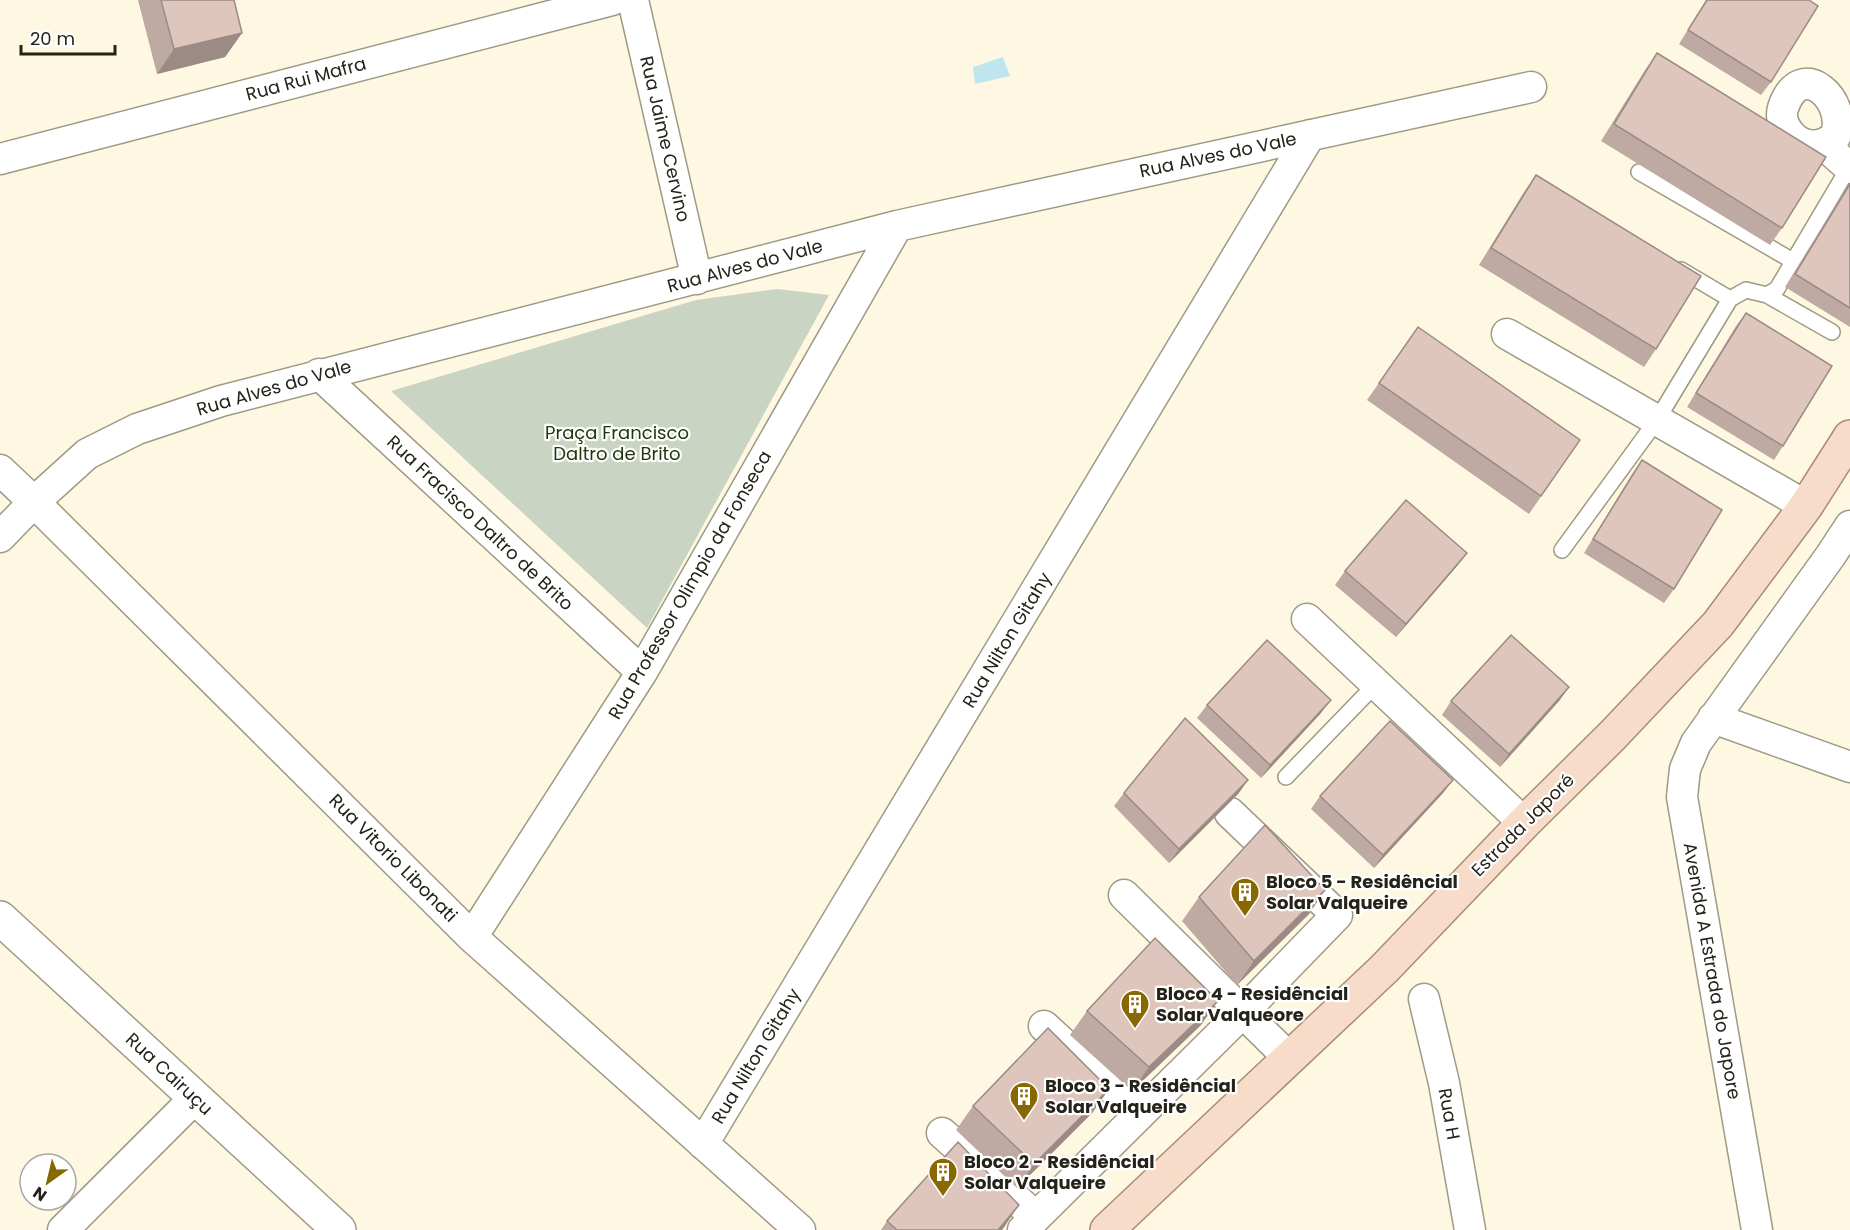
<svg xmlns="http://www.w3.org/2000/svg" width="1850" height="1230" viewBox="0 0 1850 1230" font-family="Poppins,sans-serif">
<rect width="100%" height="100%" fill="#fef8e2"/>
<path fill="#cad4c3" d="M777,289L829,295L647,628L391,391L696,300Z"/>
<path fill="#bfe5ef" d="M1003,57L1010,76L975,84L973,67Z"/>
<g fill="none" stroke-linecap="round" stroke-linejoin="round">
<g stroke="#9f9a85" stroke-width="18">
<path id="service" d="M1639,172L1793,261
M1681,270L1730,299
M1767,295L1832,332
M1562,550L1657,420L1730,299L1746,290L1767,295L1777,289L1849,167
M1286,777L1376,684"/>
</g>
<g stroke="#9f9a85" stroke-width="33">
<path id="minor" d="M633,0L697,279
M1823,144C1827,142 1832,140 1835,137C1850,103 1801,54 1783,108C1778,124 1793,143 1809,145C1813,146 1819,145 1823,144L1850,168
M0,159L612,0
M1507,334L1806,506
M319,374L642,672
M0,470L34,502L472,937L800,1230
M0,537L34,502L87,454L137,429L221,401L897,226L1531,87
M1307,619L1524,823
M1713,718L1850,767
M1124,895L1289,1058
M472,937L642,672L897,226
M1424,999L1444,1083L1470,1230
M1044,1026L1140,1114
M942,1133L1036,1217
M703,1144L1310,135
M63,1230L195,1098
M1023,1230L1243,1012L1337,915L1230,813
M1757,1230L1682,797L1685,769L1696,743L1831,555L1850,526"/>
</g>
<g stroke="#9f9a85" stroke-width="36">
<path id="tertiary" d="M0,918L339,1230"/>
</g>
<g stroke="#aa8c75" stroke-width="36">
<path id="primary" d="M1107,1230L1384,969L1524,823L1613,735L1718,624L1806,506L1850,437"/>
</g>
<use href="#service" stroke="#fff" stroke-width="15"/>
<use href="#minor" stroke="#fff" stroke-width="30"/>
<use href="#tertiary" stroke="#fff" stroke-width="33"/>
<use href="#primary" stroke="#f7dcca" stroke-width="33"/>
</g>
<path fill="#bfaaa3" d="M138,0H234L242,33L225,57L157,74Z
M1706,0H1809L1771,82L1761,95L1679,44Z
M1657,53L1782,228L1770,245L1601,141L1645,70Z
M1536,175L1656,349L1644,367L1479,265L1524,192Z
M1850,184V327L1785,287L1841,196Z
M1746,313L1783,446L1774,460L1687,407L1736,326Z
M1418,327L1580,440L1529,514L1367,400Z
M1642,460L1674,589L1664,603L1584,553L1632,474Z
M1467,553L1457,566L1396,637L1335,585L1345,571Z
M1569,687L1559,701L1500,767L1442,715L1451,701Z
M1207,705L1321,713L1261,778L1197,718Z
M1248,780L1238,794L1169,863L1114,806L1124,793Z
M1453,780L1443,793L1374,868L1311,809L1320,796Z
M1325,890L1309,914L1237,985L1182,921L1199,897Z
M1087,1011L1201,1025L1132,1091L1070,1035Z
M1109,1089L1092,1113L1017,1188L956,1130L973,1106Z
M1019,1205L1002,1230H881L887,1221Z"/>
<path fill="#9b8b84" d="M242,33L225,57L157,74L174,49Z
M1467,553L1457,566L1396,637L1406,624Z
M1569,687L1559,701L1500,767L1509,754Z
M1331,700L1321,713L1261,778L1270,765Z
M1248,780L1238,794L1169,863L1179,849Z
M1453,780L1443,793L1374,868L1383,855Z
M1325,890L1309,914L1237,985L1254,961Z
M1218,1001L1201,1025L1132,1091L1149,1067Z
M1109,1089L1092,1113L1017,1188L1034,1164Z
M1019,1205L1002,1230H998Z"/>
<path fill="#dec6bd" stroke="#9b8b84" stroke-width="1.5" d="M161,0H234L242,33L174,49Z
M1707,0H1809L1818,6L1771,82L1688,30Z
M1657,53L1826,157L1782,228L1614,124Z
M1536,175L1701,276L1656,349L1491,248Z
M1850,184V308L1795,274Z
M1746,313L1832,366L1783,446L1696,393Z
M1418,327L1580,440L1541,496L1379,383Z
M1642,460L1722,510L1674,589L1593,539Z
M1406,500L1467,553L1406,624L1345,571Z
M1511,635L1569,687L1509,754L1451,701Z
M1267,640L1331,700L1270,765L1207,705Z
M1185,718L1248,780L1179,849L1124,793Z
M1390,721L1453,780L1383,855L1320,796Z
M1265,825L1325,890L1254,961L1199,897Z
M1155,938L1218,1001L1149,1067L1087,1011Z
M1048,1028L1109,1089L1034,1164L973,1106Z
M958,1142L1019,1205L998,1230H897L887,1221Z"/>
<defs>
<g id="building-pin" transform="scale(1.5)"><path d="M0 17L-7.5 6A9.5 9.5 0 1 1 7.5 6Z" fill="#876802" stroke="#fff"/><path d="M-4-6H4V6H1V3H-1V6H-4ZM-2.5-4.3h1.7v1.8h-1.7ZM.8-4.3h1.7v1.8H.8ZM-2.5-1h1.7V.8h-1.7ZM.8-1h1.7V.8H.8Z" fill="#fff"/></g>
</defs>
<g fill-rule="evenodd">
<use href="#building-pin" x="1245" y="892"/>
<use href="#building-pin" x="1135" y="1004"/>
<use href="#building-pin" x="1024" y="1096"/>
<use href="#building-pin" x="943" y="1172"/>
</g>
<g text-anchor="middle" stroke-width="4.5" stroke-linejoin="round" paint-order="stroke">
<g font-size="18" fill="#242219" stroke="#fff">
<text transform="translate(306 79) rotate(-15)" y="6">Rua Rui Mafra</text>
<text transform="translate(665 139) rotate(77)" y="6">Rua Jaime Cervino</text>
<text transform="translate(1218 155) rotate(-12)" y="6">Rua Alves do Vale</text>
<text transform="translate(745 266) rotate(-15)" y="6">Rua Alves do Vale</text>
<text transform="translate(274 388) rotate(-16)" y="6">Rua Alves do Vale</text>
<text transform="translate(480 523) rotate(43)" y="6">Rua Fracisco Daltro de Brito</text>
<text transform="translate(690 585) rotate(-60)" y="6">Rua Professor Olimpio da Fonseca</text>
<text transform="translate(1007 640) rotate(-59)" y="6">Rua Nilton Gitahy</text>
<text transform="translate(1523 825) rotate(-45)" y="6">Estrada Japoré</text>
<text transform="translate(393 858) rotate(45)" y="6">Rua Vitorio Libonati</text>
<text transform="translate(1712 971) rotate(80)" y="6">Avenida A Estrada do Japore</text>
<text transform="translate(756 1056) rotate(-59)" y="6">Rua Nilton Gitahy</text>
<text transform="translate(169 1074) rotate(43)" y="6">Rua Cairuçu</text>
<text transform="translate(1449 1114) rotate(80)" y="6">Rua H</text>
</g>
<g font-size="18" fill="#21370c" stroke="#fff">
<text x="617" y="439">Praça Francisco<tspan x="617" dy="21">Daltro de Brito</tspan></text>
</g>
<g font-size="18" font-weight="bold" fill="#242219" stroke="#fff" text-anchor="start">
<text x="1266" y="888">Bloco 5 - Residêncial<tspan x="1266" dy="21">Solar Valqueire</tspan></text>
<text x="1156" y="1000">Bloco 4 - Residêncial<tspan x="1156" dy="21">Solar Valqueore</tspan></text>
<text x="1045" y="1092">Bloco 3 - Residêncial<tspan x="1045" dy="21">Solar Valqueire</tspan></text>
<text x="964" y="1168">Bloco 2 - Residêncial<tspan x="964" dy="21">Solar Valqueire</tspan></text>
</g>
</g>
<g transform="translate(48 1182) rotate(214)"><circle r="28" fill="#ffffff" stroke="#a7a7a3" stroke-width="1.5"/>
<path d="M0-4.5L10 22L0 15L-10 22Z" fill="#876802"/>
<text y="-9" font-size="16" font-weight="bold" text-anchor="middle" fill="#242219">N</text>
</g>
<path d="M21 45v9h94v-9" fill="none" stroke="#242219" stroke-width="3"/>
<text x="30" y="45" font-size="18" fill="#242219" stroke="#ffffff" stroke-width="4.5" paint-order="stroke">20 m</text>
</svg>
